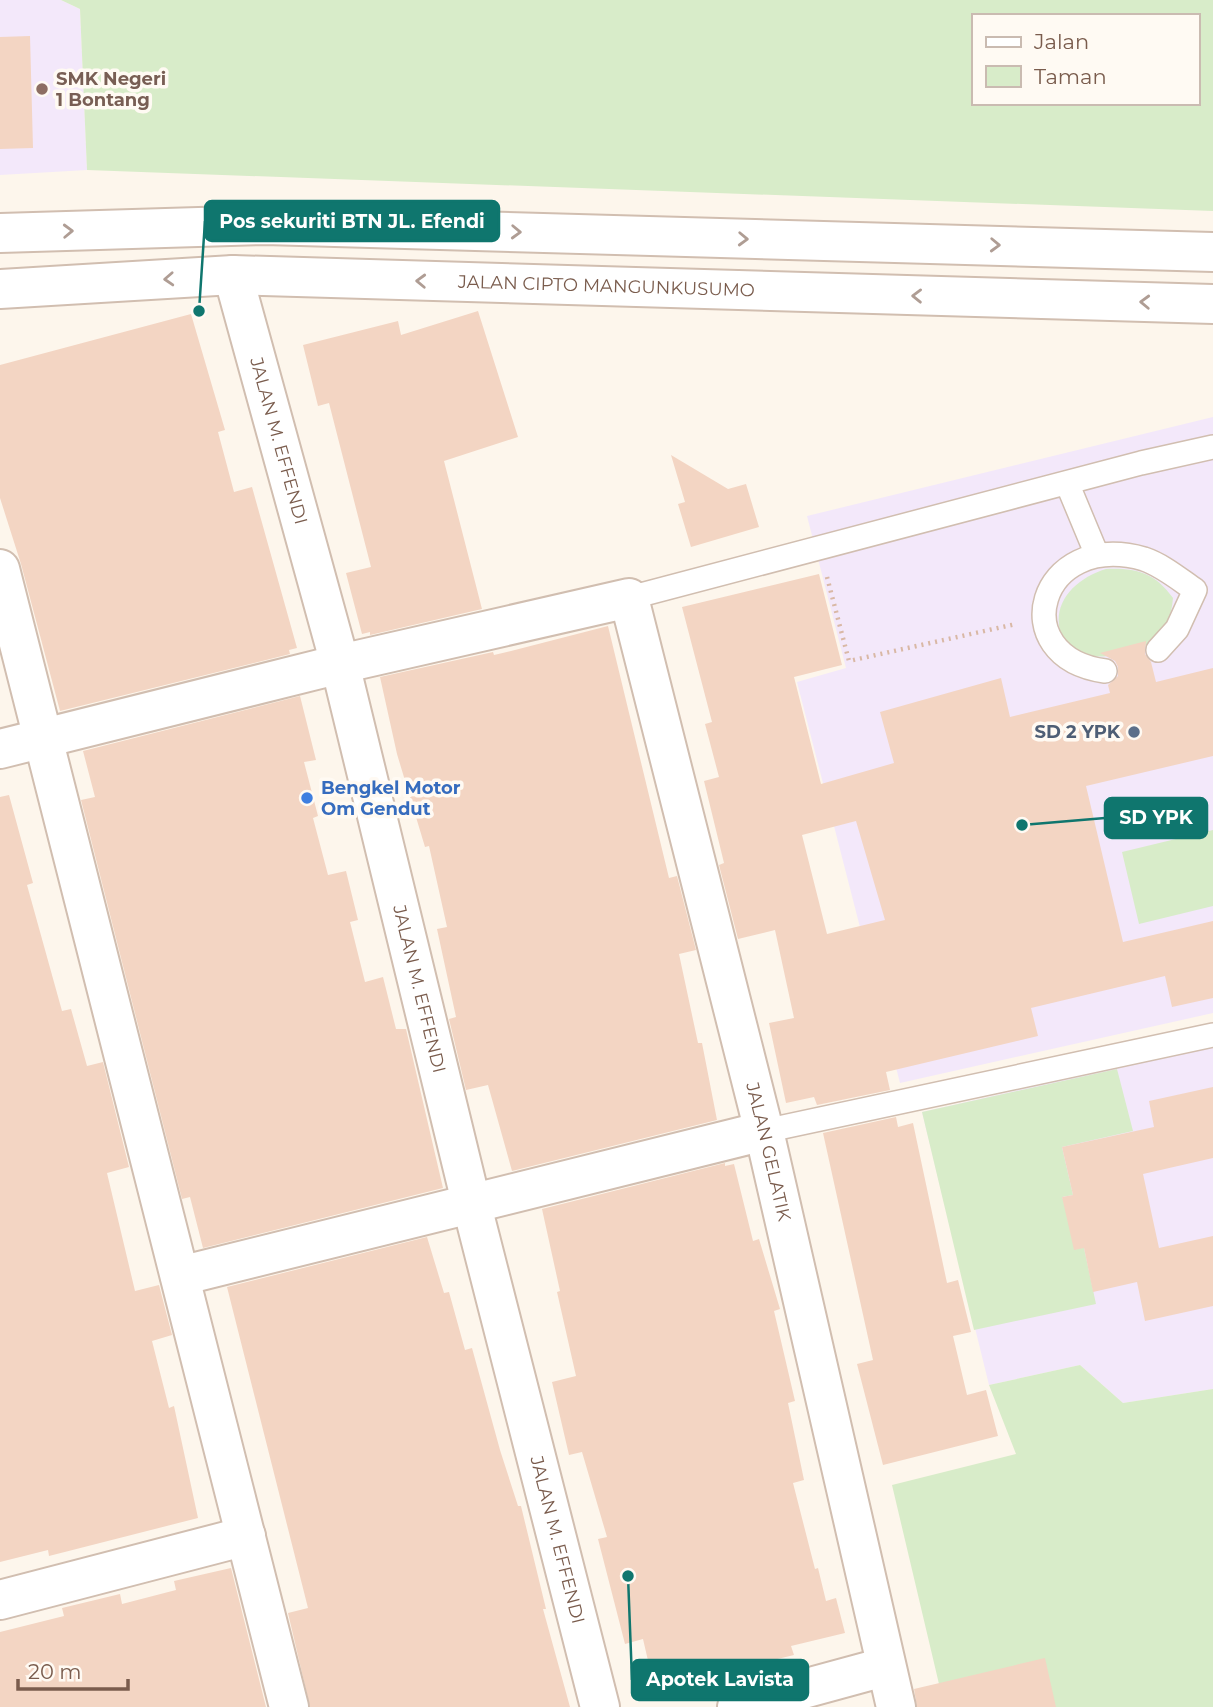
<svg xmlns="http://www.w3.org/2000/svg" width="1213" height="1707" viewBox="0 0 1213 1707" font-family="Montserrat,sans-serif">
<rect width="100%" height="100%" fill="#fdf6ec"/>
<path fill="#f3e8fa" d="M0,0H61L80,9L87,170L0,175Z
M1213,417V1013L900,1083L797,682L846,668L807,516Z
M1213,1045V1389L1123,1403L1080,1365L989,1385L922,1112Z"/>
<path fill="#d8ecc9" fill-rule="evenodd" d="M61,0H1213V211L87,170L80,9ZM973,16H1197V103H973Z
M1106,569C1136,568 1154,572 1173,598C1170,635 1150,649 1116,655C1108,656 1097,658 1088,655C1080,653 1071,646 1064,642C1047,607 1073,579 1106,569Z
M1213,830V906L1139,924L1122,852Z
M1117,1069L1133,1131L1062,1147L1073,1195L1062,1197L1084,1248L1096,1304L974,1330L922,1112Z
M1080,1365L1123,1403L1213,1389V1707H1053L939,1684L892,1485L1016,1454L989,1385Z"/>
<path fill="#f3d5c3" fill-rule="evenodd" d="M30,36L33,148L0,149V37Z
M478,311L518,437L444,461L482,609L370,635V632L362,634L346,573L371,567L329,403L318,406L303,345L398,321L401,335Z
M191,314L225,430L218,432L234,492L252,487L297,648L289,650L290,654L60,711L21,564L0,498V365Z
M671,455L728,489L746,484L759,527L691,547L678,504L685,502Z
M819,574L842,665L794,677L821,784L894,763L880,712L1001,678L1010,717L1110,693L1108,685L1118,676V667L1115,661L1100,653L1146,641L1145,654L1151,662L1156,682L1213,668V756L1086,786L1123,942L1213,921V998L1172,1007L1165,976L1031,1008L1038,1036L886,1072L890,1090L817,1105L814,1097L786,1103L769,1023L794,1018L775,930L738,939L719,865L724,863L704,781L719,777L705,724L712,722L682,607ZM856,821L885,920L827,934L802,835Z
M608,626L669,878L677,876L696,950L679,954L698,1043H702L717,1120L512,1171L488,1085L466,1090L449,1019L456,1017L437,929L447,927L429,846L425,847L397,754L380,677L493,652L494,655L511,651Z
M300,696L316,760L304,762L318,816L313,818L328,875L346,871L358,920L350,922L365,982L383,977L396,1029H406L443,1188L203,1248L190,1197L182,1199L81,800L95,797L83,751Z
M9,795L33,883L27,885L62,1011L71,1009L87,1066L103,1062L129,1167L107,1173L135,1291L159,1285L172,1335L152,1341L169,1408L174,1406L198,1518L49,1556L48,1550L0,1562V797Z
M1213,1087V1158L1143,1174L1159,1248L1213,1236V1306L1145,1321L1137,1282L1093,1292L1084,1248L1074,1250L1062,1197L1073,1195L1062,1147L1154,1127L1149,1101Z
M896,1117L898,1127L913,1123L947,1283L958,1280L971,1332L953,1336L967,1395L986,1390L998,1436L883,1465L857,1364L873,1360L823,1133Z
M725,1163V1166L734,1164L753,1241L759,1239L780,1309L774,1311L795,1401L788,1403L804,1480L793,1483L815,1569L818,1568L826,1601L836,1598L845,1633L791,1646L794,1655L748,1666L746,1659L653,1682L643,1639L625,1644L598,1539L607,1537L582,1452L569,1455L552,1382L576,1376L557,1292L560,1291L542,1209Z
M427,1237L444,1293L449,1292L465,1350L472,1348L500,1450L518,1506H521L546,1609H543L570,1707H310L288,1613L308,1608L227,1287Z
M231,1568L266,1707H0V1632L64,1616L62,1608L120,1594L122,1604L176,1590L174,1581Z
M1045,1658L1056,1707H917L914,1689Z"/>
<g fill="none" stroke-linecap="round" stroke-linejoin="round">
<g stroke="#d1beb0" stroke-width="26">
<path id="service" d="M1067,483L1097,555
M629,598L1141,463L1213,447
M1105,671C1003,657 1038,529 1144,559C1162,565 1179,579 1195,590L1177,629L1158,650
M764,1131L1213,1035"/>
</g>
<g stroke="#d1beb0" stroke-width="42">
<g id="minor">
<path id="s1" d="M233,275L340,664L472,1206L600,1707"/>
<path d="M0,569L289,1707"/>
<path id="s2" d="M0,749L340,664L629,598L764,1131L896,1707"/>
<path d="M180,1276L764,1131"/>
<path d="M0,1600L246,1536"/>
<path d="M737,1707L884,1667"/>
</g>
</g>
<g stroke="#d1beb0" stroke-width="42">
<g id="tertiary">
<path d="M0,233L265,225L1213,252"/>
<path id="s3" d="M0,289L233,275L1213,304"/>
</g>
</g>
<path stroke="#d9b8a5" stroke-width="4.5" stroke-dasharray="2 5" stroke-linecap="butt" d="M827,577L849,661L1016,624"/>
<use href="#service" stroke="#fff" stroke-width="23"/>
<use href="#minor" stroke="#fff" stroke-width="38"/>
<use href="#tertiary" stroke="#fff" stroke-width="38"/>
</g>
<defs><path id="oneway-chevron" d="M-2-3.5L2.5 0L-2 3.5" fill="none" stroke-width="1.6" stroke-linecap="round" stroke-linejoin="round" transform="scale(1.75)"/></defs>
<g stroke="#af9d94">
<use href="#oneway-chevron" transform="translate(68 231) rotate(-2)"/>
<use href="#oneway-chevron" transform="translate(516 232) rotate(2)"/>
<use href="#oneway-chevron" transform="translate(743 239) rotate(2)"/>
<use href="#oneway-chevron" transform="translate(995 245) rotate(2)"/>
<use href="#oneway-chevron" transform="translate(169 279) rotate(177)"/>
<use href="#oneway-chevron" transform="translate(421 281) rotate(-178)"/>
<use href="#oneway-chevron" transform="translate(917 296) rotate(-179)"/>
<use href="#oneway-chevron" transform="translate(1145 302) rotate(-178)"/>
</g>
<circle fill="#8d6e63" stroke="#fffaf3" stroke-width="2.5" cx="42" cy="89" r="7"/>
<circle fill="#5c6f8a" stroke="#fffaf3" stroke-width="2.5" cx="1134" cy="732" r="7"/>
<circle fill="#3f7fe0" stroke="#fffaf3" stroke-width="2.5" cx="307" cy="798" r="7"/>
<g text-anchor="middle" stroke-width="7" stroke-linejoin="round" paint-order="stroke">
<g font-size="18" font-weight="bold" fill="#785e54" stroke="#fffaf3" text-anchor="start">
<text x="56" y="85">SMK Negeri<tspan x="56" dy="21">1 Bontang</tspan></text>
</g>
<g font-size="18" fill="#7a5c4d" stroke="#fffaf3">
<text dy="6" stroke="none"><textPath href="#s3" startOffset="607">JALAN CIPTO MANGUNKUSUMO</textPath></text>
<text dy="6" stroke="none"><textPath href="#s1" startOffset="172">JALAN M. EFFENDI</textPath></text>
<text dy="6" stroke="none"><textPath href="#s1" startOffset="738">JALAN M. EFFENDI</textPath></text>
<text dy="6" stroke="none"><textPath href="#s2" startOffset="1218">JALAN GELATIK</textPath></text>
<text dy="6" stroke="none"><textPath href="#s1" startOffset="1306">JALAN M. EFFENDI</textPath></text>
</g>
<g font-size="18" font-weight="bold" fill="#4e5e75" stroke="#fffaf3" text-anchor="end">
<text x="1120" y="738">SD 2 YPK</text>
</g>
<g font-size="18" font-weight="bold" fill="#366cbe" stroke="#fffaf3" text-anchor="start">
<text x="321" y="794">Bengkel Motor<tspan x="321" dy="21">Om Gendut</tspan></text>
</g>
</g>
<path fill="none" stroke="#0f766e" stroke-width="2.5" d="M199 311L205 221M1022 825L1105 818M628 1576L632 1680"/>
<g fill="#0f766e" stroke="#fffaf3" stroke-width="2.5">
<circle cx="199" cy="311" r="7"/>
<circle cx="1022" cy="825" r="7"/>
<circle cx="628" cy="1576" r="7"/>
</g>
<g fill="#0f766e" stroke="#0f766e" stroke-width="2.5">
<rect x="205" y="201" width="294" height="40" rx="7"/>
<rect x="1105" y="798" width="102" height="40" rx="7"/>
<rect x="632" y="1660" width="176" height="40" rx="7"/>
</g>
<g font-size="19" text-anchor="middle" font-weight="bold" fill="#fff">
<text x="352" y="228">Pos sekuriti BTN JL. Efendi</text>
<text x="1156" y="824">SD YPK</text>
<text x="720" y="1686">Apotek Lavista</text>
</g>
<rect x="972" y="14" width="228" height="91" fill="#fffaf3" stroke="#cabbb1" stroke-width="2"/>
<rect x="986" y="37" width="35" height="10" fill="#ffffff" stroke="#cabbb1" stroke-width="2"/>
<text x="1034" y="49" font-size="21" fill="#7a5c4d">Jalan</text>
<rect x="986" y="66" width="35" height="21" fill="#d8ecc9" stroke="#cabbb1" stroke-width="2"/>
<text x="1034" y="84" font-size="21" fill="#7a5c4d">Taman</text>
<path d="M18 1679v10h110v-10" fill="none" stroke="#7a5c4d" stroke-width="3.5"/>
<text x="28" y="1679" font-size="21" fill="#7a5c4d" stroke="#fffaf3" stroke-width="5" paint-order="stroke">20 m</text>
</svg>
